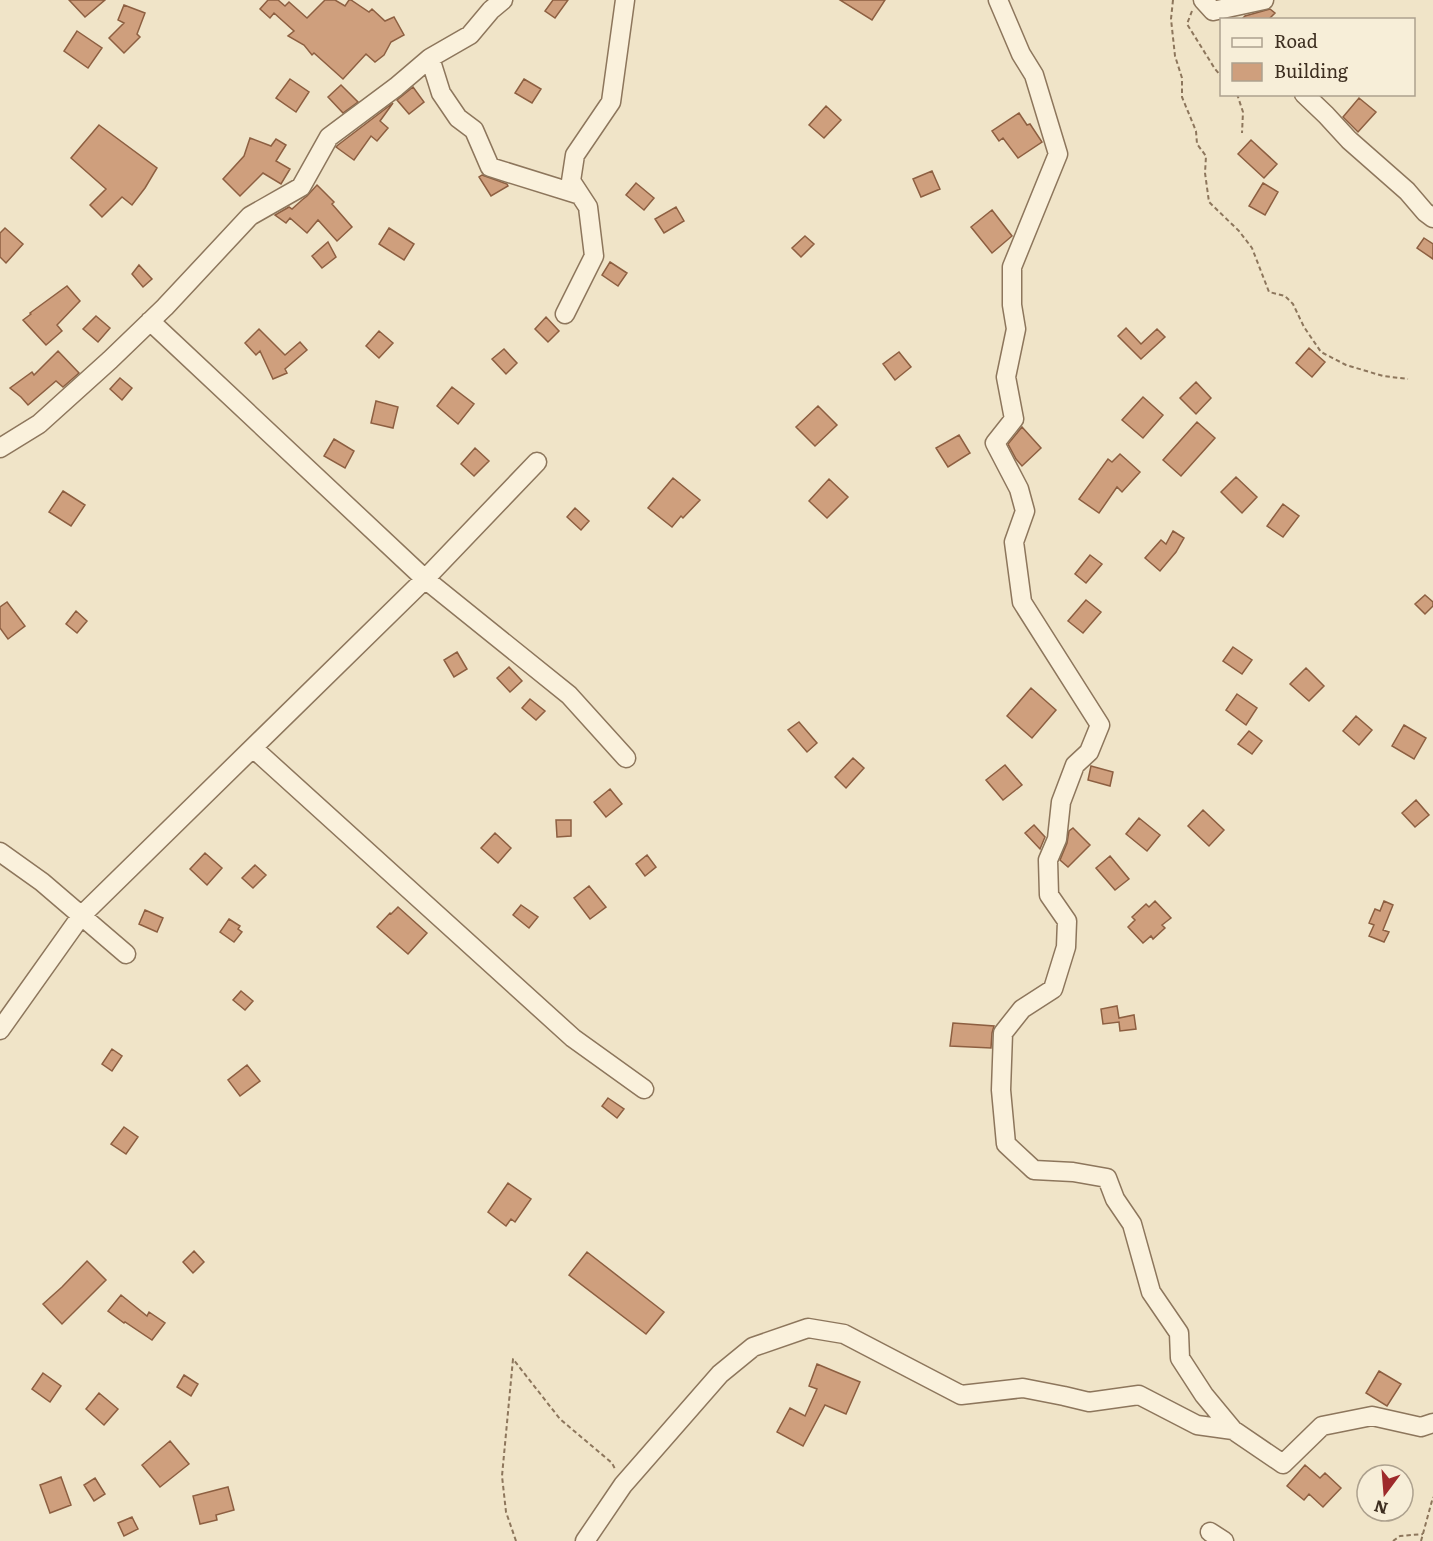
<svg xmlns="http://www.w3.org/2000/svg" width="1433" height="1541" viewBox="0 0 1433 1541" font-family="Literata,serif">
<rect width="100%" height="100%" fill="#f0e4c8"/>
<path fill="#cf9f7d" stroke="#8d5f41" stroke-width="1.5" d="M69,0H105L85,17Z
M268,0H278L285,6L289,2L307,18L325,0H335L345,6L349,0H351L369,12L372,9L385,21L394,17L404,35L391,42L384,55L375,62L366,54L343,79L314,53L312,55L304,45L288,36L294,31L274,13L270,18L260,9Z
M553,0H568L555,18L545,11Z
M840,0H885L872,20Z
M124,5L145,13L137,34L140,37L124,53L109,38L124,23L118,20Z
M1270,9L1275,13L1268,20H1241L1245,16Z
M77,31L102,48L88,68L64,51Z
M290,79L309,92L296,112L276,98Z
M524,79L541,89L532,103L515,93Z
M341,85L358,102L343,113L328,97Z
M413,87L424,102L409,114L397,100Z
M1359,98L1376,112L1358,132L1343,117Z
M393,103L380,121L388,128L377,141L371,136L354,160L336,147L338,145Z
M826,106L841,120L824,138L809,125Z
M1019,113L1027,125L1030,124L1042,142L1018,158L1003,138L999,141L992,131Z
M99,125L157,168L145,188L132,205L122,197L102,217L90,205L106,189L71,158Z
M250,138L271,146L276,139L286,145L276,161L290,169L281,184L263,173L240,196L223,179L244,156Z
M1251,140L1277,164L1264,178L1238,154Z
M932,171L940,189L921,197L913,179Z
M482,175L507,184L508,186L491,196L479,177Z
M636,183L654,198L644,210L626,195Z
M1263,183L1278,192L1265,215L1249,206Z
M317,185L334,202L332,204L352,227L337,241L318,220L307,233L290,218L286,223L275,215L289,207L292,209L302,200L307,196Z
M676,207L684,221L664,233L655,219Z
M992,210L1012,236L992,253L971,227Z
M5,228L23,244L6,263L0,257V233Z
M389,228L414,244L404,260L379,244Z
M805,236L814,244L801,257L792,248Z
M1424,238L1433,244V259L1417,248Z
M328,242L336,257L322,268L312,256Z
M610,262L627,273L618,286L602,275Z
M139,265L152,279L143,287L132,274Z
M67,286L80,301L57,325L62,331L46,345L23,320L31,314L30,313Z
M96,316L110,328L98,342L83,329Z
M546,317L559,331L548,342L535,329Z
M1126,328L1141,344L1157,329L1165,337L1141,359L1118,336Z
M259,329L285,355L300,342L307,350L285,369L287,373L273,379L260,351L256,355L245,343Z
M379,331L393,343L379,358L366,346Z
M1309,348L1325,362L1312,377L1296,363Z
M504,349L517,363L506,374L492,359Z
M58,351L79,373L63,387L56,381L28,405L21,397L10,388L32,372L34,375Z
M899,352L911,367L895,380L883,364Z
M120,378L132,388L122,400L110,389Z
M1196,382L1211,398L1196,414L1180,398Z
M452,387L474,404L458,424L437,406Z
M1143,397L1163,415L1143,438L1122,420Z
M376,401L398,407L393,428L371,423Z
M818,406L837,425L815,446L796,427Z
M1197,422L1215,438L1181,476L1163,460Z
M1022,427L1041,448L1022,466L1016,459L1008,444Z
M959,435L970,453L948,467L936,448Z
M334,439L354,451L345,468L324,456Z
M475,448L489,461L474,476L461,464Z
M1120,454L1140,472L1122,492L1117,487L1099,513L1079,499L1108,459L1112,462Z
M1236,477L1257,497L1242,513L1221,492Z
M673,478L700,500L683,518L681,516L672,527L648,508Z
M829,479L848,497L827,518L809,501Z
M63,491L85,505L71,526L49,512Z
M1283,504L1299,516L1283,537L1267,526Z
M575,508L589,521L581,530L567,517Z
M1173,531L1184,538L1176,552L1160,571L1145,558L1161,540L1166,544Z
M1090,555L1102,564L1086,583L1075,574Z
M1425,595L1433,602V606L1425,614L1415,604Z
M1086,600L1101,612L1083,633L1068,621Z
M7,602L25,626L8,639L0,628V607Z
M76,611L87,621L77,633L66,624Z
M1233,647L1252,660L1242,674L1223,661Z
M457,652L467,669L454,677L444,660Z
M509,667L522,681L510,692L497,678Z
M1306,668L1324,686L1309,701L1290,684Z
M1031,688L1056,710L1032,738L1007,716Z
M1237,694L1257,708L1246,725L1226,710Z
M530,699L545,711L536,720L522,708Z
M1356,716L1372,730L1359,745L1343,731Z
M799,722L817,743L807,752L788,730Z
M1404,725L1426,738L1414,759L1392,746Z
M1249,731L1262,741L1252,754L1238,744Z
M853,758L864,768L846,788L835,777Z
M1005,765L1022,785L1003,800L986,780Z
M1091,766L1113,772L1110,786L1088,780Z
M610,789L622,804L606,817L594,802Z
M1416,800L1429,815L1415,827L1402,813Z
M1203,810L1224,830L1209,846L1188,826Z
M1139,818L1160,835L1147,851L1126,834Z
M556,820H571V836L557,837Z
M1034,825L1045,837L1040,849L1025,833Z
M1073,828L1090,845L1068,867L1060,860L1067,843L1069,831Z
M495,833L511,848L498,863L481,848Z
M205,853L222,868L207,885L190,869Z
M647,855L656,867L645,876L636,864Z
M1110,856L1129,879L1115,890L1096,868Z
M255,865L266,875L253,888L242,878Z
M589,886L606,907L590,919L574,898Z
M1155,901L1171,918L1162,925L1165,928L1153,939L1151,936L1143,943L1128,927L1135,920L1132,917L1146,904L1149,907Z
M1384,901L1393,905L1383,930L1389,932L1384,942L1369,936L1374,925L1369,923L1375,909L1380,911Z
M521,905L538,917L529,928L513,915Z
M398,907L427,933L408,954L377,927L390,913L391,914Z
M145,910L163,918L157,932L139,924Z
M229,919L240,926L238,929L242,932L234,942L220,932Z
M241,991L253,1001L245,1010L233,1000Z
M1117,1006L1119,1018L1134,1015L1136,1029L1120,1031L1119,1022L1103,1024L1101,1009Z
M953,1023L994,1026L992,1033L991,1048L950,1046Z
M112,1049L122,1056L112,1071L102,1064Z
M247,1065L260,1081L240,1096L228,1080Z
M608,1098L624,1109L617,1118L602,1106Z
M124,1127L138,1137L126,1154L111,1144Z
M508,1183L531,1199L515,1222L511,1219L506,1226L488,1212Z
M194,1251L204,1262L193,1273L183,1262Z
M587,1252L664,1312L646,1334L569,1275Z
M87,1261L106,1280L62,1324L43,1304L62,1287Z
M121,1295L147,1316L149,1312L165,1323L152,1340L125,1322L124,1323L108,1311Z
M817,1364L860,1382L846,1414L825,1405L803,1446L777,1432L790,1408L805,1416L817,1389L809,1386Z
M1379,1371L1401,1384L1387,1406L1366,1393Z
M43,1373L61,1386L50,1402L32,1389Z
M184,1375L198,1384L191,1396L177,1387Z
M99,1393L118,1409L104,1425L86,1409Z
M170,1441L189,1464L160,1487L142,1465Z
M1305,1465L1320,1478L1325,1473L1341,1488L1323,1507L1309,1494L1304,1500L1287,1486Z
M61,1477L71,1505L50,1513L40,1485Z
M95,1478L105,1494L94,1501L84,1485Z
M228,1487L234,1510L216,1515L217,1520L200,1524L193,1496Z
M132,1517L138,1529L124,1536L118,1523Z"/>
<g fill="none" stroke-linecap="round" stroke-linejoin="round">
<g stroke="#8d765c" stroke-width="21">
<path id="minor" d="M503,0L491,10L470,35L430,58L441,93L458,118L474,130L490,167L580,195
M998,0L1021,54L1034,75L1058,154L1012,267V305L1016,329L1006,377L1014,419L995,443L1019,489L1025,511L1014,542L1022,602L1100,725L1089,752L1075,765L1061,802L1057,839L1048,860L1049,895L1067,921L1066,947L1053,989L1022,1009L1003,1033L1001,1090L1006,1144L1034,1170L1073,1172L1107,1178L1115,1199L1132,1224L1151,1292L1179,1333L1180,1358L1204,1395L1233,1430
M1203,0L1213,11L1264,0
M1304,94L1326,115L1349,140L1407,191L1425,212L1433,218
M565,314L594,256L588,207L571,181L575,155L611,102L625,0
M150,321L425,579L569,695L626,758
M0,448L39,424L110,360L165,307L250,216L301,187L329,137L396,87L430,58
M253,748L573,1038L644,1089
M0,852L42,882L126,954
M0,1030L81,916L425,579L537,462
M1210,1532L1224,1541
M585,1541L623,1485L720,1374L753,1347L808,1328L844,1334L961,1395L1023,1388L1064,1396L1089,1402L1139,1395L1197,1425L1233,1430L1283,1464L1322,1426L1372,1416L1421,1427L1433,1423"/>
</g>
<path stroke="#8d765c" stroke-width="2" stroke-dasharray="4.5 3" stroke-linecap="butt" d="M1173,0L1171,19L1175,56L1182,78V97L1196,131L1197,144L1206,156L1205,173L1209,202L1239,231L1252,248L1269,292L1285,296L1293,304L1304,327L1321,352L1346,365L1383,376L1408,379
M1192,11L1187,24L1215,69L1222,77
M1237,94L1243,112L1242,133
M516,1541L506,1512L502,1476L513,1359L560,1419L612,1463L615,1469
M1393,1541L1400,1536L1423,1534
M1421,1541L1433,1497"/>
<use href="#minor" stroke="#faf1dc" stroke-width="18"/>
</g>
<rect x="1220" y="18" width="195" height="78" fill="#f7eed8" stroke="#ada18e" stroke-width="1.5"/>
<rect x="1232" y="38" width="30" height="9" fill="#faf1dc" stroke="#ada18e" stroke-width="1.5"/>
<text x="1274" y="48" font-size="18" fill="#3d2e20">Road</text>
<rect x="1232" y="63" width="30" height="18" fill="#cf9f7d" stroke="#ada18e" stroke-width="1.5"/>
<text x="1274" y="78" font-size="18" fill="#3d2e20">Building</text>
<g transform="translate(1385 1493) rotate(196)"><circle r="28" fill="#f7eed8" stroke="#ada18e" stroke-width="1.5"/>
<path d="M0-4.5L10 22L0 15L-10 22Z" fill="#9e2a2b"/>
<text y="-9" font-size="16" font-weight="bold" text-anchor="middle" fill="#3d2e20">N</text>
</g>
</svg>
